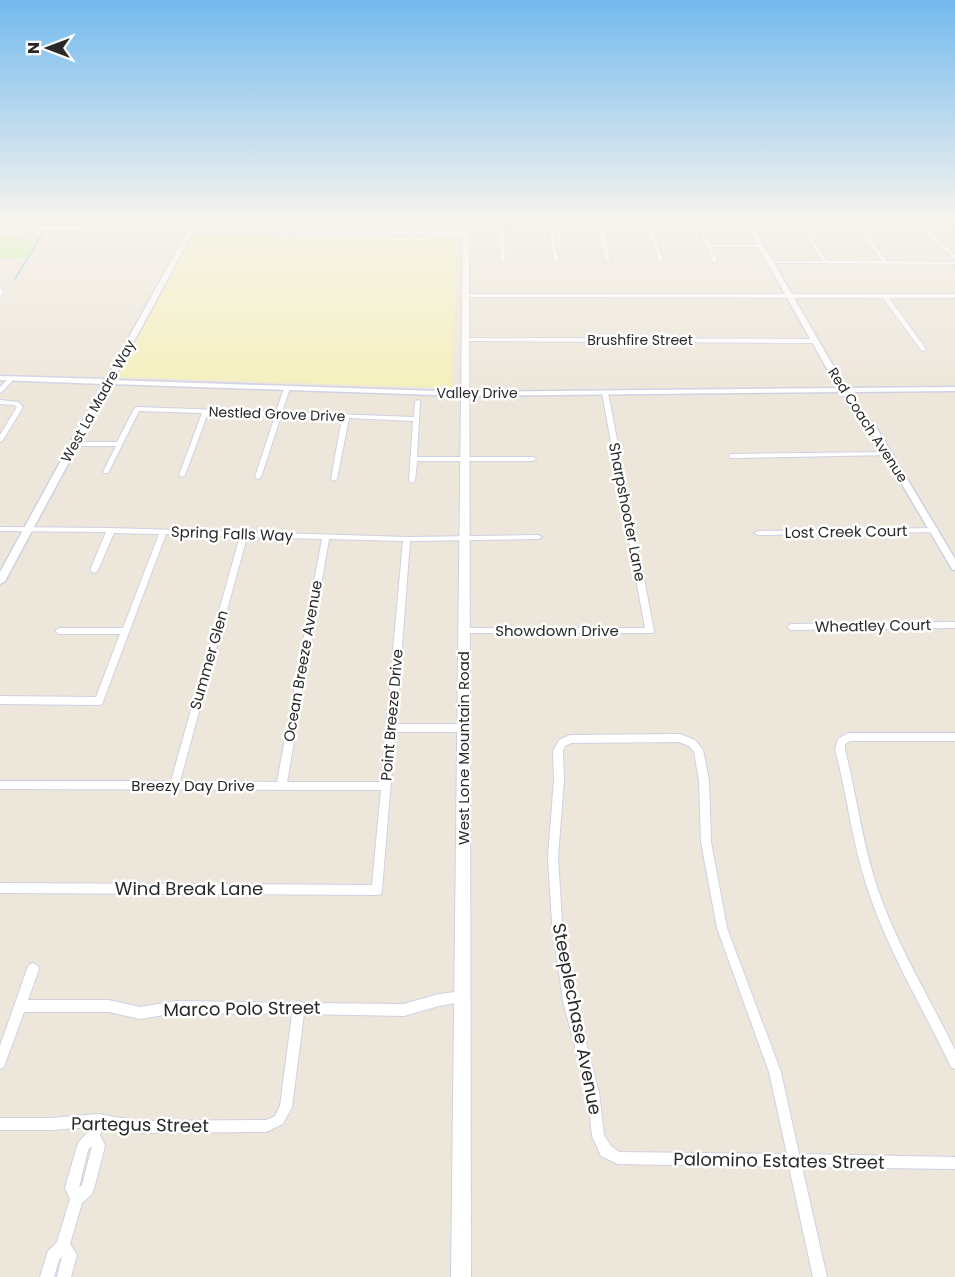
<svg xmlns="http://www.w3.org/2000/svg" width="955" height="1277" viewBox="0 0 955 1277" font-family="Poppins,sans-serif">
<rect width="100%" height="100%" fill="#ede6da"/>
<path fill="#f4f0ba" d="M395,220H460V232L394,231Z
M194,233L458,237L451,388L117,377Z"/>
<path fill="#beef8d" d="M1,234L31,240L34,247L27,258H0Z"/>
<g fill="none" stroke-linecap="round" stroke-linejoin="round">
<path stroke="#65c4f6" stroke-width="1.5" d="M46,226L53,220
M15,279L44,231"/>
<g stroke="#cfd1e3" stroke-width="2">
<path id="minor" d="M87,220H91L84,229H80V227Z
M327,220H331L327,233L325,234L323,233Z
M415,220H419L418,234L416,235L414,234Z
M499,220H503V222L696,224L695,220H699L710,245H761L763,246L761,247H711L717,262L715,263L713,262L697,226H652L663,261L661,262L659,261L647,226L603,225L610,261L608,262L606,261L598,225H553L558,261L556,262L554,261L548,225L504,224L505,261L503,262L501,261Z
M796,220H800L827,261H882L851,220H855L887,261L955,262V264L769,263V262L771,261H822Z
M917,220H921L925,226L955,255V259L921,228Z
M0,288L3,290V294L0,296Z
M465,294H955V298H889L926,349L923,351L921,350L883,298L463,297V295Z
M465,338L816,339L819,341L816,343L463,341V339Z
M11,377L13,378V380L2,392L0,393V387L9,378Z
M287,386L290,388L282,412L414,417L415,402L418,400L420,401L417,457H533L536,459L533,461H417L415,481L412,483L409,481L413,421L349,418L337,479L334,481L331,479L342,418L281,416L261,477L258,479L255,477L275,416L208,413L185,475L182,477L179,475L202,413L139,411L108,473H104L103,472L116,446H74L71,444L74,442H117L134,409L137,407L276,412L284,388Z
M605,391L608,393L654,631L653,633H462L461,631L462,629L465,628H645L602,393Z
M0,400L18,402L23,407L3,440L0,442V435L17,407L14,405L0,404Z
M889,452L892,454L891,455L731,458L728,456L731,454Z
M0,527L111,528L407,537L538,535L542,537L538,539L410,541L396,724H464L467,725L469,728L467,731L464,732H395L382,890L381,894L377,895L0,893V883L372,885L381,790L0,789V781H171L240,536L166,534L102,704L99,705L0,704V696L96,697L120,634H59L55,631L59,628H123L159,534L114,533L98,570L94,573L90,570L106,532L0,531ZM247,537L322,539L277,782L180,781ZM329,539L403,541L381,782H287Z
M934,528H937L938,530L937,532L758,535L754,533L758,531Z
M955,622V628L791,630L787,627L791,624Z
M848,733H955V741H850L845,744V749C856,794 862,840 876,884C895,942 928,995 955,1050V1069L951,1067C922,1006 886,948 866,884C852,840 847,794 835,749L838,739Z
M680,734L695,740L703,750L709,780L711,842L727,928L781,1072L799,1154L955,1157V1169L802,1167L827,1277H813L789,1167L618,1164L601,1156L592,1136L587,1092L563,1001L552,922L548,857L554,779L553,751L559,740L570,735ZM679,742L689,746L694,752L699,780L701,842L717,928L769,1072L787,1154L619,1152L611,1146L604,1135L599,1092L575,1001L562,922L558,857L564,779L563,751L565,746L571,743Z
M33,963L37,965L39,969L28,1000H109L140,1007L176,1001L295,1003L299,1001L303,1003L404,1004L439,994L463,991L467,993L469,997L467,1001L439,1006L404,1016L304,1014L292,1107L283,1124L266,1132L139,1133L103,1127L100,1135L105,1146L94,1189L92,1194L82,1203L70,1244L77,1255L71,1277H57L62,1256L59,1260L54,1277H40L48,1251L57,1242L70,1199L65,1188L77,1146C80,1138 88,1135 90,1127L51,1130H0V1118H51L98,1114L139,1121L266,1120L275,1116L280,1106L292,1014L176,1013L140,1019L109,1012H24L4,1067L0,1069V1046L27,969L29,965ZM92,1146L82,1185L79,1188L88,1150Z"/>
</g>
<g stroke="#cfd1e3" stroke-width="3">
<path id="tertiary" d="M193,220H199L195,228L465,232L468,234L465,236L193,232L113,380L465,392L838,388L743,220H749L846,388L955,387V391L848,392L859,409L876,427L955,559V570L952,569L869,428L853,412L841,392L465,396L111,384L5,581L0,584V572L103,384L0,380V376L106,379L187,232L0,229V225L189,228Z"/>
</g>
<g stroke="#cfd1e3" stroke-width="2">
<path id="secondary" d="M463,220H469L471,1277H451Z"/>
</g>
<use href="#minor" fill="#fff" fill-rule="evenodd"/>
<use href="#tertiary" fill="#fff" fill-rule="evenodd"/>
<use href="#secondary" fill="#fff" fill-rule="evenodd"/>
</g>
<linearGradient id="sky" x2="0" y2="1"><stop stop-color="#73baee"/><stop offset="0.55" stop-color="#f7f4ee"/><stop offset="1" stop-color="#f7f4ee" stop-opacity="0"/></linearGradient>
<rect width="955" height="398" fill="url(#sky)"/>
<g text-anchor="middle" stroke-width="5" stroke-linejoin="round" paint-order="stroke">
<g font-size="14" fill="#292929" stroke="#fff">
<text x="640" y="345">Brushfire Street</text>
<text x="477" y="398">Valley Drive</text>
<text transform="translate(98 401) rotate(-61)" y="5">West La Madre Way</text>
<text transform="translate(277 414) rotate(2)" y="5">Nestled Grove Drive</text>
<text transform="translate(868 425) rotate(57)" y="5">Red Coach Avenue</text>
</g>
<g font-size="15" fill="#292929" stroke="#fff">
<text transform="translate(627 512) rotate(79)" y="5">Sharpshooter Lane</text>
<text transform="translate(846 532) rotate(-1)" y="5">Lost Creek Court</text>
<text transform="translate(232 534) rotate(2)" y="5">Spring Falls Way</text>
<text transform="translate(873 626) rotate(-1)" y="5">Wheatley Court</text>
<text x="557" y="636">Showdown Drive</text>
<text transform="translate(209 660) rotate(-74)" y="5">Summer Glen</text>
<text transform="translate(303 661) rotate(-80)" y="5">Ocean Breeze Avenue</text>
<text transform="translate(392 715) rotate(-85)" y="5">Point Breeze Drive</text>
<text transform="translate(464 748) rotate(-90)" y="5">West Lone Mountain Road</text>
<text x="193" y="791">Breezy Day Drive</text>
</g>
<g font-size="18" fill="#292929" stroke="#fff">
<text x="189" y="895">Wind Break Lane</text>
<text transform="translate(242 1009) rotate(-1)" y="6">Marco Polo Street</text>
<text transform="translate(577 1019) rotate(79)" y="6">Steeplechase Avenue</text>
<text transform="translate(140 1125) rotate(1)" y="6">Partegus Street</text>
<text transform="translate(779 1161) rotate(1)" y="6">Palomino Estates Street</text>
</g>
</g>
<g transform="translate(48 48) rotate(270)" stroke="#ffffff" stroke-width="4.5" paint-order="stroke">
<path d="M0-4.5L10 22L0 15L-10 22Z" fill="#292929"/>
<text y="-9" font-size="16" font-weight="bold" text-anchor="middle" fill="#292929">N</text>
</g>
</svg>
